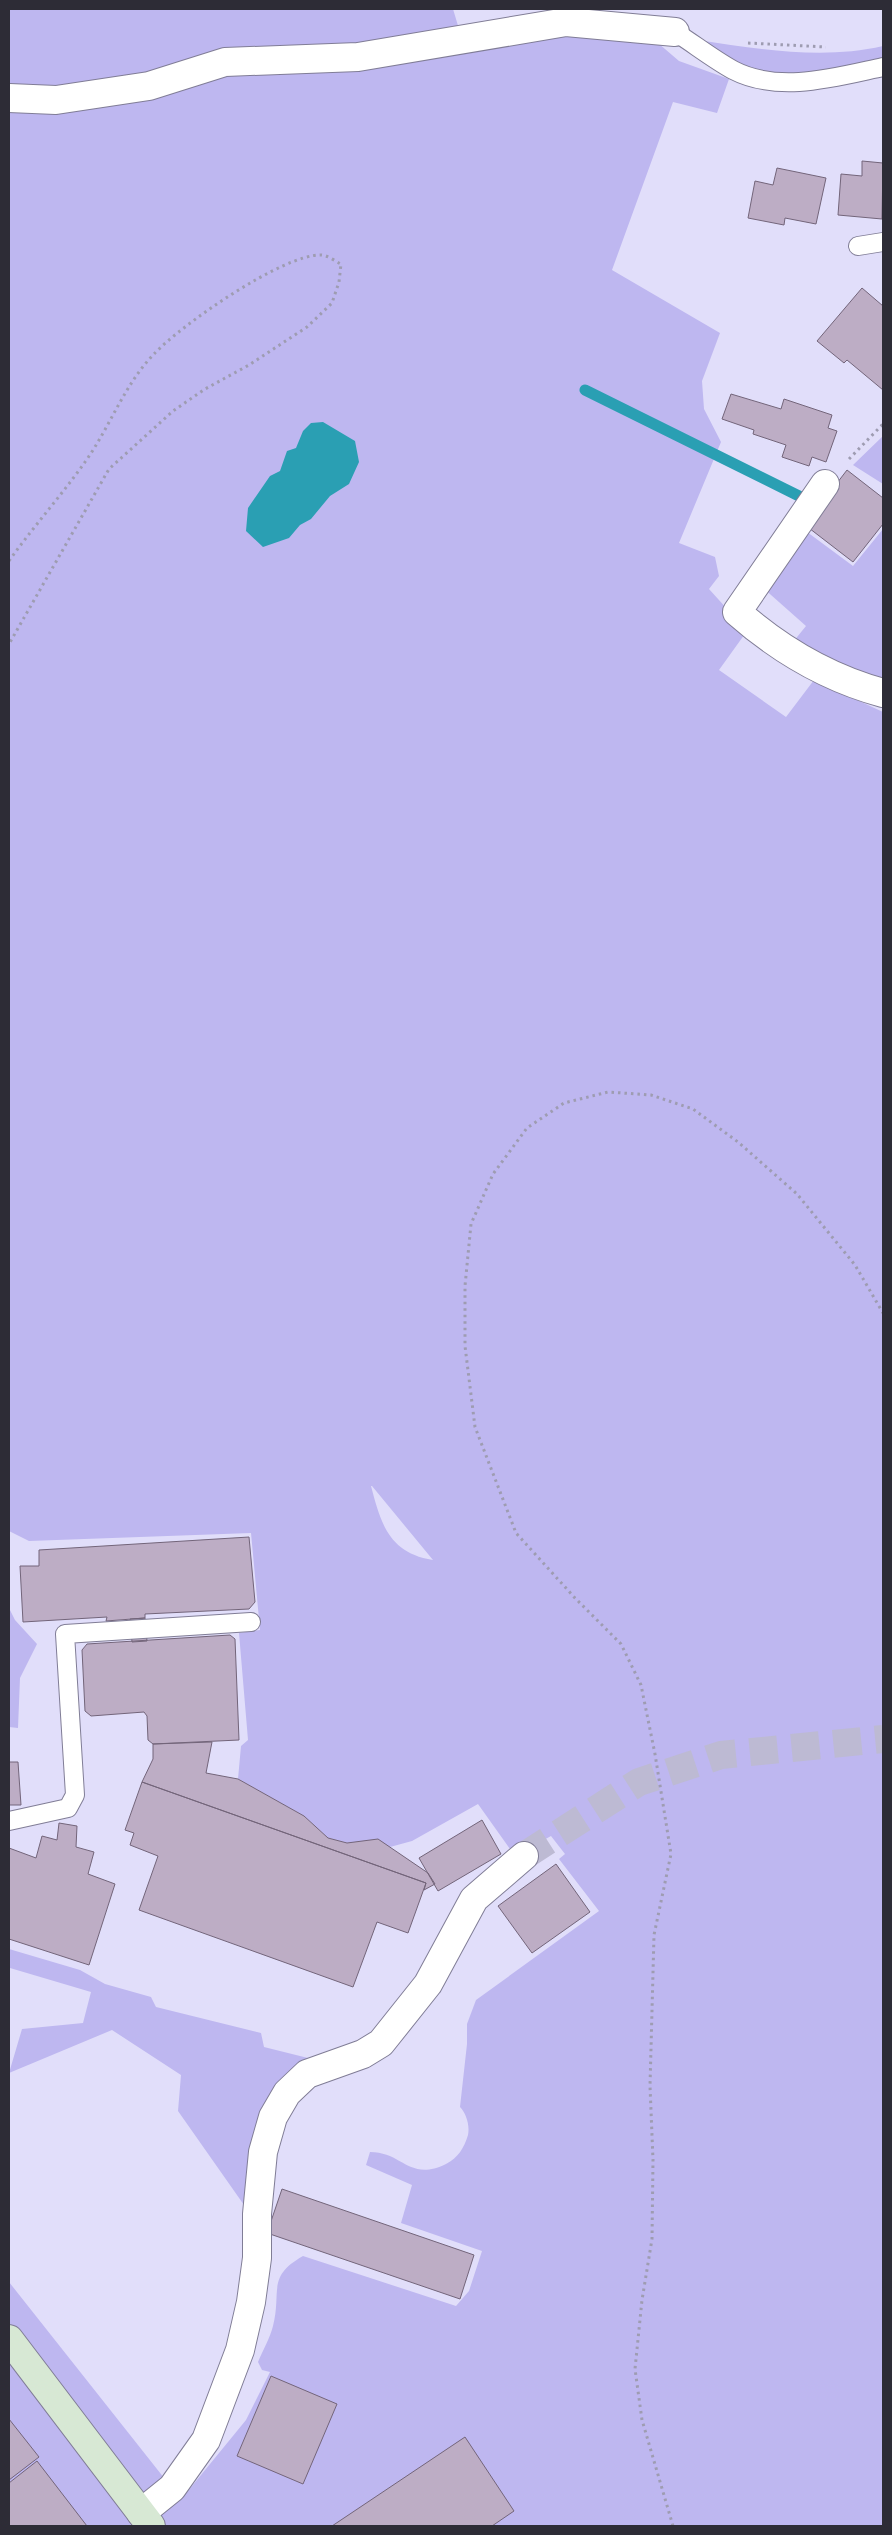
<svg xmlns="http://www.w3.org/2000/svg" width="892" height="2535" viewBox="0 0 892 2535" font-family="'Alegreya Sans',sans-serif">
<rect width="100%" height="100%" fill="#e1defa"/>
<path fill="#beb7f0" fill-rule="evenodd" d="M9,9H453L462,39L566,33L658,43L679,61L729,79L717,113L673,102L612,270L720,333L702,381L704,409L721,442L679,543L715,557L719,576L709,589L747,631L719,670L786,717L814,680L883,712V2526H9V2282L172,2488L183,2497L246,2420L270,2372L262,2370L258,2362C263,2350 270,2338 273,2326C282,2291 266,2277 303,2256L456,2306L469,2291L482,2251L401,2223L412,2185L366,2165L370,2152C403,2152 409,2182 446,2164C458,2158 464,2148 468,2135C470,2125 466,2113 460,2107L467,2044V2024L476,2000L599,1911L559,1859L565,1854L551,1836L515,1856L478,1804L412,1841L390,1847L347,1843L328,1838L304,1816L238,1779L241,1746L248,1740L239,1633L260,1630L251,1533L29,1541L9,1531ZM371,1486H372L433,1560C389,1553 381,1524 371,1486Z
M698,40C758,49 823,60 883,46V61L806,77L753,72Z
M883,436V484L853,465Z
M803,529L853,566L883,529V682L789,647L806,626L762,587Z
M9,1608L15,1620L37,1644L20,1678L18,1728L9,1727Z
M9,1949L80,1970L105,1984L151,1997L156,2007L261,2033L264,2047L316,2060L251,2155L244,2205L178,2111L181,2075L112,2030L9,2073L22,2029L83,2023L91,1992L10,1968Z"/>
<path fill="#2a9fb3" d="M323,422L355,441L359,462L349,484L330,496L311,519L300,525L289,538L263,547L246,531L248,508L270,476L280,471L287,451L296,448L303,431L311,423Z"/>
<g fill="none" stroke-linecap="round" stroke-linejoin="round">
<path stroke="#2a9fb3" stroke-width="11" d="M585,390L805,499L800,505"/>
</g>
<path fill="#bdadc5" stroke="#73657a" d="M862,161L883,163L882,219L838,215L841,174L862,176Z
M777,168L826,178L816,224L785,218L784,225L748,218L755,181L773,185Z
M862,288L883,306V390L847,360L844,363L817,341Z
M731,394L781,409L784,399L832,415L828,428L837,431L826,462L812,457L809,466L782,457L786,445L753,434L754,430L722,419Z
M847,470L883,498V524L853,562L805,525Z
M249,1537L255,1602L249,1609L145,1614V1618L106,1621L107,1617L23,1622L20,1566H39V1550Z
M145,1618L147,1641L132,1642L130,1619Z
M230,1635L235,1639L239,1740L153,1744L148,1740L147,1716L144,1712L91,1716L85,1711L82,1650L87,1644Z
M212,1742L206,1773L238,1779L304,1816L328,1838L347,1843L378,1839L428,1873L435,1884L424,1890L426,1883L142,1782L153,1759V1744Z
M9,1762H18L21,1805H9Z
M142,1782L426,1883L408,1933L377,1922L353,1987L139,1910L158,1856L130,1845L134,1833L125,1830Z
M482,1820L501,1854L438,1891L419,1858Z
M59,1823L77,1826L76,1847L94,1852L88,1874L115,1884L89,1965L9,1939V1848L36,1858L42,1836L57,1840Z
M556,1864L590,1912L532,1953L498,1906Z
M282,2189L474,2255L460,2299L267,2233Z
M271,2376L337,2404L303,2484L237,2456Z
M9,2419L39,2457L9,2480Z
M465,2437L514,2511L492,2526H332Z
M37,2461L87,2526H9V2483Z"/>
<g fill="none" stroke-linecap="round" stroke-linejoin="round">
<path stroke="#bdbad3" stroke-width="28" stroke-dasharray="28 14" stroke-linecap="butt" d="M524,1856L639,1782L721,1755L883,1739"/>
<g stroke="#807d96" stroke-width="20">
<path id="lane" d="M675,32C694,44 713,59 733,70C779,94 836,77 883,67
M858,246L883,242
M9,1821L68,1808L75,1795L65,1634L251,1622"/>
</g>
<g stroke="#807d96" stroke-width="30">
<path id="street" d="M9,98L56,100L149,86L225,62L358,57L566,22L675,32
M825,484L737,612C780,650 828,678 883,693
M141,2513L172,2488L206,2440L240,2350L251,2302L257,2258V2214L263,2152L273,2117L287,2093L307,2074L363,2054L381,2043L428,1984L474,1899L524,1856"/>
</g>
<g stroke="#807d96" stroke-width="30">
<path id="secondary" d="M9,2339L151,2526"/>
</g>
<path stroke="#9e9cb1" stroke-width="3" stroke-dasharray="2.5 4" stroke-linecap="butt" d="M748,43L826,47
M849,459L883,424
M9,561C33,527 61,496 85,462C110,427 124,385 154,354C181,325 283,254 321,255C327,255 335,261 341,264L339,282L332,303L307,327L249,365L205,389L173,411L109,469L9,644
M673,2526L642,2420L635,2369L642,2300L652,2239L653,2160L650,2086L654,1935L671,1854L655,1754L641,1685L621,1644L575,1598L516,1533L475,1427L465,1346V1286L471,1224L493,1174L527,1128L564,1103L608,1092L651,1095L693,1109L738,1142L797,1194L855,1265L883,1313"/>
<use href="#lane" stroke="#fff" stroke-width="18"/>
<use href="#street" stroke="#fff" stroke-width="28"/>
<use href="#secondary" stroke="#d7e8d4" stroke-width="28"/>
</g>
<rect width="892" height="2535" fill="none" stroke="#2d2c36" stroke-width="20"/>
</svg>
